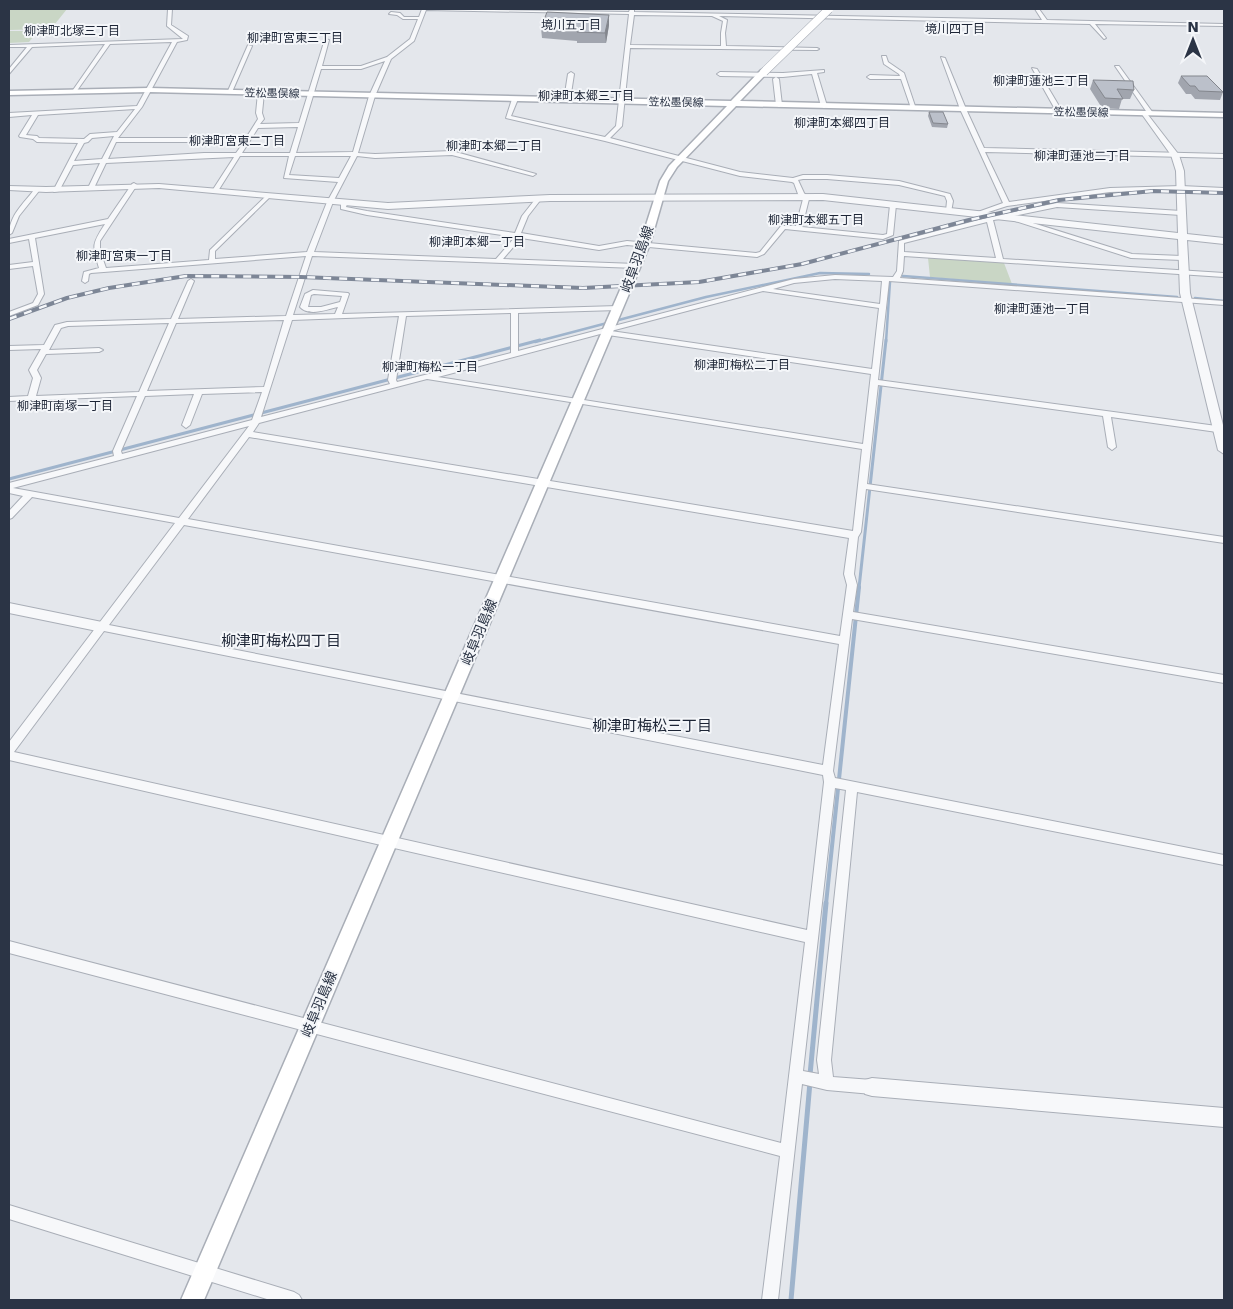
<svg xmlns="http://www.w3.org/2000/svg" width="1233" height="1309" viewBox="0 0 1233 1309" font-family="'DejaVu Sans','Noto Sans JP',sans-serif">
<rect width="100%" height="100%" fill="#e4e7ec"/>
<path fill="#c9d6c5" d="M9,9H67L51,29L9,30Z
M9,31H38L29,42L9,43Z
M928,258L1004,263L1012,284L930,277Z"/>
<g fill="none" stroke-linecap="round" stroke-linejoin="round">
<path stroke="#9fb4cc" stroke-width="2.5" d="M903,276L1177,297
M1195,298L1224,301
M535,342L706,297L820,273L869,274
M886,342L890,282"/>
<path stroke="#9fb4cc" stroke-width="3" d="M9,479L540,340
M859,588L886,340"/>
<path stroke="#9fb4cc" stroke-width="4" d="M826,904L859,587"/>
<path stroke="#9fb4cc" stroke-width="5" d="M810,1075L826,903
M791,1300L810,1082"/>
<g stroke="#a9aeb7" stroke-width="2">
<path id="minor" d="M168,9H172L171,25L188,36L187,40L177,42L142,107L118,138H246L258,119L256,113L258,93L261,91L264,93L262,113L264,119L260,124L299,123L325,39L329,40L322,66H361L387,57L410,39L418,19H403L397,15L389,14L391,12L400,13L404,17H419L422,9L629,12L630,9H634V12L1042,20L1035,9H1039L1047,20L1224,24V26L1095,24L1106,38L1104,39L1090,24L719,16L727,20L725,33L726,46L817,48L819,49L817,50L630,48L622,126L610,138L740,172L793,178L803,175H827L899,181L950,194L953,201L951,212L946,211L947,201L945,196L899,185L827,179H803L798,180L804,193L809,199L802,227L883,235L887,234L890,205L893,203L896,205L893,235L883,239L785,229L764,254L757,257L627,245L599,250L521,238L503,259L636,264L639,266L636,268L312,256L293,315L335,314L338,307C328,309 309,317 300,307L305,294L313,290L348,293L349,294L342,314L618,306L622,308L618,310L518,313V351L794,279L835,275L893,277L897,271L899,241L994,216L1057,203L1181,211L1184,213L1181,215L1057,207L994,220H993L1003,259L1224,273V277L904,256L903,271L900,278L1224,301V305L889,281L878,380L1224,427V433L1111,417L1116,447L1112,450L1108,447L1103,416L878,385L867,484L1224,537V543L866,489L861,532L858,537L854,574L857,585L853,612L1224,675V683L852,619L833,771L835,778L1224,855V865L857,792L831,1060L833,1077L872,1080L877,1082L879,1087L877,1092L872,1094L827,1090L802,1084L778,1300H762L780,1156L9,953V941L781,1143L805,942L9,760V742L175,523L32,497L12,518L9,519V511L23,496L9,493V483L114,456L113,451L137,396L9,401V397L28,396L33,378L29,370L41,349L9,350V346L44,345L55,325L67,322L171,319L188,281L191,279L194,281L178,319L286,316L306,256L91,273L89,274L88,281L85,283L82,281L84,272L99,268C92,245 92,244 105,224L35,238L44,294L38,305L9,316V312L33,303L38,294L33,266L9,269V265L33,262L29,239L9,243V239L108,219L132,184L134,183L137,185L100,241V251L106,268L209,260L210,250L268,194L270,195V197L215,251V259L307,252L327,202L338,182L284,178L289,156H240L218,191L215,193L212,191L234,157L106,163L94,188L91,190L88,188L100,163L73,165L59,191L54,192L53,191L78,143L37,142L33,139L20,137L19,136L32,115L9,117V113L137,106L172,42L110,44L76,92L73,90L105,44L32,47L9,74V69L27,47H9V45L183,39L167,26ZM426,10L629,14L616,126L605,137L511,116L518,99L515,97L512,99L506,118L605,141L740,176L792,182L794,183L798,194L803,199L796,226H781L760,252L756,253L627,241L599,246L521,233L528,216L542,198L539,196L537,197L522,216L515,233L367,211L346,207L347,204L344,202L341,204V209L367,215L515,237L496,259L314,252L333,202L357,156L375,158L452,155L533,176L536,174L452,151L375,154L358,153L375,96L391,59L414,41ZM634,15L712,16L723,21L721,33V46L630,45ZM385,61L369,96L353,152L296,153L321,69H361ZM135,109L117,132L90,134L84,139L39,138L37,136L26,135L38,115ZM298,127L290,153H242L258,128ZM114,136L102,159L74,161L84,143L88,142L92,138ZM116,142H244L236,153H204L108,159ZM295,156H351L339,178L289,175ZM987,222L996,258L904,252V243ZM835,279L882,281L880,304L773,289L794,283ZM763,291L879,308L872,369L611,331ZM314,294L342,296L340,302L321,307H308L311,295ZM511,313V353L397,382L396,380L406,316ZM399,316L388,380L390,384L261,417L292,320ZM284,320L264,387L147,391L176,323ZM169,323L139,392L36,396L41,378L37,370L46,354L99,352L103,350L99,348L49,350L61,328L68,326ZM604,333L608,335L871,374L863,444L438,377ZM427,379L862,449L853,531L253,432L259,423ZM262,392L252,420L122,454L121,451L145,396L194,394L182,425L186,428L190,425L202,394ZM249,426L179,518L13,488ZM249,437L849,538L844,574L847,585L840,636L188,519ZM184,525L839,644L823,765L109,625ZM104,631L823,775L824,782L807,930L14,752ZM835,788L846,790L817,1060L819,1074L803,1071Z
M248,45L252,46L232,92L227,93Z
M882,56H886L888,62L904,73L916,109L911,108L901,79H870L867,77L870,75L900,76L899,74L884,64Z
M941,57L945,58L966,109L984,148L1224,154V158L985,152L1009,202L1110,188L1181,186L1224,188V192L1181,190L1110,192L1007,206L979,215H975V213L1003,203L960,109Z
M1115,66H1119L1153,113L1152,114H1148Z
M1032,68L1037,69L1062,111L1061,112L1056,111Z
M824,70V72L817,73L827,106L824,108L821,106L812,74L783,77L720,76L717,74L720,72L783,73Z
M571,72L574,74L570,100L567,102L564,100L568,74Z
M776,77L779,79L782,105L779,107L776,105L773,79Z
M34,190L39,191L19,216L12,233L9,235C9,216 23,204 34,190Z
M1014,217L1132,254L1182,256L1185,258L1182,260L1131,258L1012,220L1011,219Z
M9,1205L294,1292L299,1295L302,1300H270L9,1219Z"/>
</g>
<g stroke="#a9aeb7" stroke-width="2">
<path id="tertiary" d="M1145,111L1179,155L1184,171L1187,234L1224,238V244L1187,240L1190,293L1224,429V454L1218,450L1180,293L1178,239L823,200L550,201L388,209L159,188L46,192L9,190V186L46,187L159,184L388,203L550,195L823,194L1178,233L1176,171L1171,155L1141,113Z
M9,603L102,622L109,627L102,632L9,613Z
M872,1078L1224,1108V1127L872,1096L865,1094L863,1087L865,1080Z"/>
</g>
<g stroke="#a9aeb7" stroke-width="3">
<path id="secondary" d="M761,70L768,72L740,101L1224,113V117L736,106L677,167L668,181L650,244L623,308L204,1300H181L640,244L660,181L669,166L727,106L149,92L9,95V91L149,88L731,101Z"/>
</g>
<use href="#minor" fill="#f7f8fa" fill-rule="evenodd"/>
<use href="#tertiary" fill="#f7f8fa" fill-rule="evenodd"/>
<use href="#secondary" fill="#fff" fill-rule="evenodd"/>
<g stroke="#7d8696" stroke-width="4">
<path id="rail" d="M9,319L67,298L109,288L186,276L301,277L583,288L699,282L802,264L969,220L1059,200L1153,191L1224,193"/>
</g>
<use href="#rail" stroke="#f4f6f9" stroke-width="2.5" stroke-dasharray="8" stroke-linecap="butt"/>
<g stroke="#a9aeb7" stroke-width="9" stroke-linecap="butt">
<path id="secondary-bridge" d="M764,72L829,9"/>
</g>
<use href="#secondary-bridge" stroke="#fff" stroke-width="8"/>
</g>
<path fill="#a1a5ae" d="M609,25L606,43H577V41L542,38L541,28Z
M1181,76L1223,92L1220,100L1195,99L1191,94H1186L1178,83Z
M1093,80L1134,90L1130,99H1122L1119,109L1102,108L1090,89Z
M929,112L948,124L947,128L932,127L928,116Z"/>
<path fill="#83868d" d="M609,15V25L606,43L605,33Z"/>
<path fill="#bbc0ca" stroke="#83868d" d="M547,12L609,15L605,33L577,32V30L541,28Z
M1181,76H1207L1223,92L1199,91L1195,86H1190Z
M1093,80L1133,81L1134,90L1117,89L1123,99L1105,98Z
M929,112H943L948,124L933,123Z"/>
<g text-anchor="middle" stroke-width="4" stroke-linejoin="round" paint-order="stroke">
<g font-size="11" fill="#2b3445" stroke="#f4f6f9">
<text transform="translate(272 93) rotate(1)" y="4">笠松墨俣線</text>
<text transform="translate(676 102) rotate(1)" y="4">笠松墨俣線</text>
<text transform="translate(1081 112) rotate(1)" y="4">笠松墨俣線</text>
</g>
<g font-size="12" fill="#1d2536" stroke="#f4f6f9">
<text x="571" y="29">境川五丁目</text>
<text x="955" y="33">境川四丁目</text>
<text x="72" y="35">柳津町北塚三丁目</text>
<text x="295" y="42">柳津町宮東三丁目</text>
<text x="1041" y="85">柳津町蓮池三丁目</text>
<text x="586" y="100">柳津町本郷三丁目</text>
<text x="842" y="127">柳津町本郷四丁目</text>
<text x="237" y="145">柳津町宮東二丁目</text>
<text x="494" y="150">柳津町本郷二丁目</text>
<text x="1082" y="160">柳津町蓮池二丁目</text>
<text x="816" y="224">柳津町本郷五丁目</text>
<text x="477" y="246">柳津町本郷一丁目</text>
<text x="124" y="260">柳津町宮東一丁目</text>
<text x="1042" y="313">柳津町蓮池一丁目</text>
<text x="742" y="369">柳津町梅松二丁目</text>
<text x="430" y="371">柳津町梅松一丁目</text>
<text x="65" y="410">柳津町南塚一丁目</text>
</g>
<g font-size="14" fill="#2b3445" stroke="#f4f6f9">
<text transform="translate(637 259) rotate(-70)" y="5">岐阜羽島線</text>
<text transform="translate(479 632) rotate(-67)" y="5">岐阜羽島線</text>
<text transform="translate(319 1004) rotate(-67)" y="5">岐阜羽島線</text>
</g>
<g font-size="15" fill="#1d2536" stroke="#f4f6f9">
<text x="281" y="646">柳津町梅松四丁目</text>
<text x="652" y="731">柳津町梅松三丁目</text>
</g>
</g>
<rect width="1233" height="1309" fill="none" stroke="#2b3445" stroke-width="20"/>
<g transform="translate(1193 40)" stroke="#f4f6f9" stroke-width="4" paint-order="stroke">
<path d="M0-4L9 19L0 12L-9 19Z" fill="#2b3445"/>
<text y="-8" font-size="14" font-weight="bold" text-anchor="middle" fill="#2b3445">N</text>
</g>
</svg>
